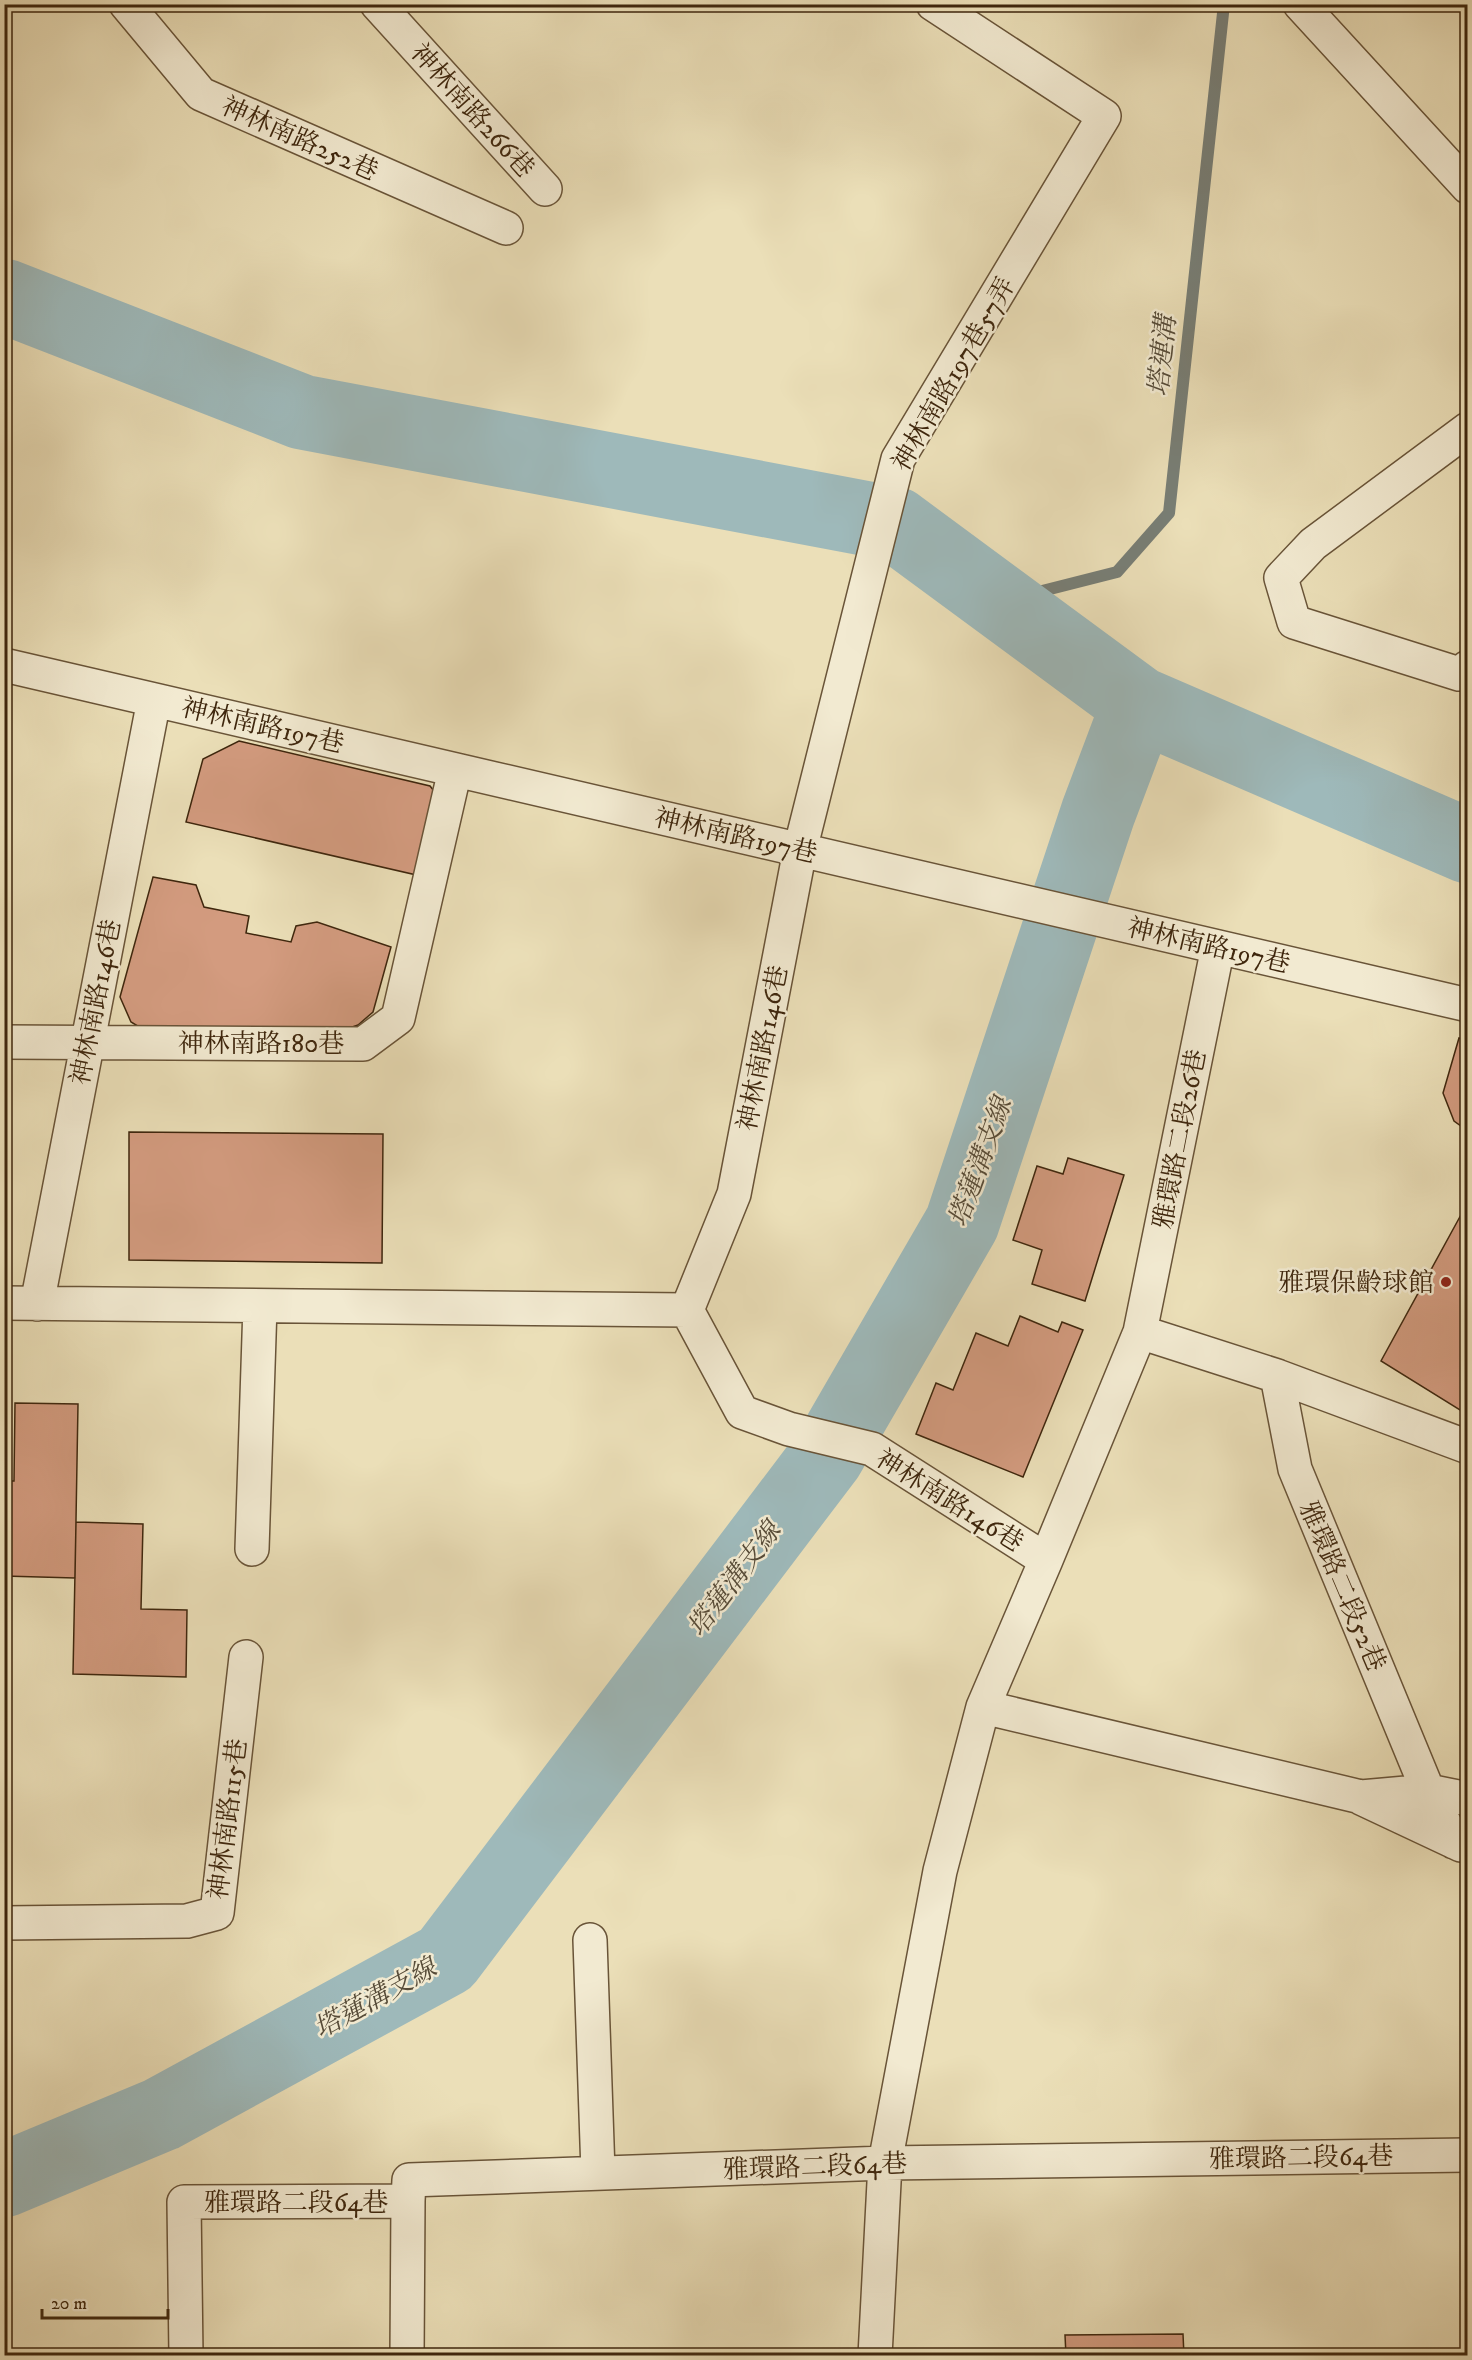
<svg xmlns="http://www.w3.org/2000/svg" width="1472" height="2360" viewBox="0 0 1472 2360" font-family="'IM FELL DW Pica','Noto Serif TC',serif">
<rect width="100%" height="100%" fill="#ebdfb8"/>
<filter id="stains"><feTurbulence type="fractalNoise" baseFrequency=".00333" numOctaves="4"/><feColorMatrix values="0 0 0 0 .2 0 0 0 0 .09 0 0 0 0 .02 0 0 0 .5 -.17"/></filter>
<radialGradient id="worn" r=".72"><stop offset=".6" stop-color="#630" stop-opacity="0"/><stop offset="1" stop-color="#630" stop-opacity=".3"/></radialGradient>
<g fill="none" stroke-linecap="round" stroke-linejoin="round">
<path stroke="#787e75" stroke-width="12" d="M999,602L1117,572L1169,513L1224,4"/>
<path stroke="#9eb9ba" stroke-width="75" d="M4,296L302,412L895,524L1139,704L1468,846
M4,2180L162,2114L446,1959L827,1456L962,1223L1098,813L1139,704"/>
</g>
<path fill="#d39b7f" stroke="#3e260d" stroke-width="1.5" d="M239,741L430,786L449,810L434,879L186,822L203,759Z
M153,877L196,885L204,907L249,916L246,933L291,942L296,926L317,922L391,947L373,1012L358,1025L335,1033L154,1036L131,1022L120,997Z
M1459,1038L1468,1040V1131L1454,1121L1443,1093Z
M129,1132L383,1134L382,1263L129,1260Z
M1068,1158L1124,1175L1085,1301L1032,1284L1042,1250L1013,1240L1037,1166L1063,1174Z
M1468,1202V1415L1381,1361Z
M1020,1316L1058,1332L1062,1322L1083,1330L1023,1477L916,1434L936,1383L953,1390L976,1333L1008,1346Z
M15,1403L78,1404L75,1578L4,1576V1481H14Z
M76,1522L143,1524L141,1609L187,1610L186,1677L73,1674Z
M1183,2334L1184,2356H1066L1065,2335Z
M1066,2352V2356H1013V2353Z"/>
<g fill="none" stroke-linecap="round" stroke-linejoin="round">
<g stroke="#695438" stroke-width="36">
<path id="minor" d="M126,4L201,94L506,228
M377,4L545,189
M1300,4L1468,187
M1468,429L1313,544L1281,578L1294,622L1459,674L1468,667
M4,665L1468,1005
M4,1042L363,1044L398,1018L455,770
M4,1303L687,1310L742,1412L789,1429L872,1449L1046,1560L983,1707L940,1871L885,2163L875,2356
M37,1304L154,700
M687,1310L734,1194L800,850L898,459L1104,116L933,4
M1140,1332L1277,1376L1468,1447
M1277,1376L1295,1469L1428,1791L1454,1842
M252,1549L260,1306
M1046,1560L1140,1332L1218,947
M983,1707L1361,1797L1428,1791L1468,1799
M1361,1798L1461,1845
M4,1923L187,1921L217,1913L246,1657
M590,1940L598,2172
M186,2356L184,2202L408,2201L409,2180L885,2163L1468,2155
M407,2356L408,2201"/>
</g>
<use href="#minor" stroke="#f2ead1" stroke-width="33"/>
</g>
<circle fill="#8f2418" stroke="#f2ead1" stroke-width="2" cx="1446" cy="1282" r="6"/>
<g text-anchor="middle" stroke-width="5" stroke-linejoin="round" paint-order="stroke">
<g font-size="26" fill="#3e260d" stroke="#f2ead1">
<text transform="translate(473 110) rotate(48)" y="9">神林南路266巷</text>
<text transform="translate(300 138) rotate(24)" y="9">神林南路252巷</text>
<text transform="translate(953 374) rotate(-60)" y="9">神林南路197巷57弄</text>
<text transform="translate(263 725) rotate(13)" y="9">神林南路197巷</text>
<text transform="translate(736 835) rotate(13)" y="9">神林南路197巷</text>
<text transform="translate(1209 945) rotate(13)" y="9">神林南路197巷</text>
<text transform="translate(95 1002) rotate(-79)" y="9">神林南路146巷</text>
<text x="261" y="1052">神林南路180巷</text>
<text transform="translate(762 1048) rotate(-79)" y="9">神林南路146巷</text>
<text transform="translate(1179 1139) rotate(-79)" y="9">雅環路二段26巷</text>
<text transform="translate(950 1500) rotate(32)" y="9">神林南路146巷</text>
<text transform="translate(1343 1586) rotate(67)" y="9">雅環路二段52巷</text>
<text transform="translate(227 1819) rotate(-83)" y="9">神林南路115巷</text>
<text transform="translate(1301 2157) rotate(-1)" y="9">雅環路二段64巷</text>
<text transform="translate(815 2166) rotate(-2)" y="9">雅環路二段64巷</text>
<text x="296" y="2211">雅環路二段64巷</text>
</g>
<g font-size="26" fill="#3e260d" stroke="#f2ead1" text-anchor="end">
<text x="1434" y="1291">雅環保齡球館</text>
</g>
<g font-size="27" font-style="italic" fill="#564b38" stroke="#f2ead1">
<text transform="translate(1162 356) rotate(-84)" y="9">塔連溝</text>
<text transform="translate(980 1162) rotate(-70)" y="9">塔蓮溝支線</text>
<text transform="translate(734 1579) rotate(-53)" y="9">塔蓮溝支線</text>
<text transform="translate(375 1998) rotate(-29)" y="9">塔蓮溝支線</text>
</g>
</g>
<rect width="1472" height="2360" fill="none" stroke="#ebdfb8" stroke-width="24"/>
<rect x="6" y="6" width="1460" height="2348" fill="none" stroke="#3e260d" stroke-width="3"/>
<rect x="12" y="12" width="1448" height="2336" fill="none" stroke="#3e260d" stroke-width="1.5"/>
<path d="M42 2309v9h126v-9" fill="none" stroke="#3e260d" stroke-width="3"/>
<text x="51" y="2309" font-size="18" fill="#3e260d" stroke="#f2ead1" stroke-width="4.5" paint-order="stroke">20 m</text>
<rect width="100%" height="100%" filter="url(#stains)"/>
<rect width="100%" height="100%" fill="url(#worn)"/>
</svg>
